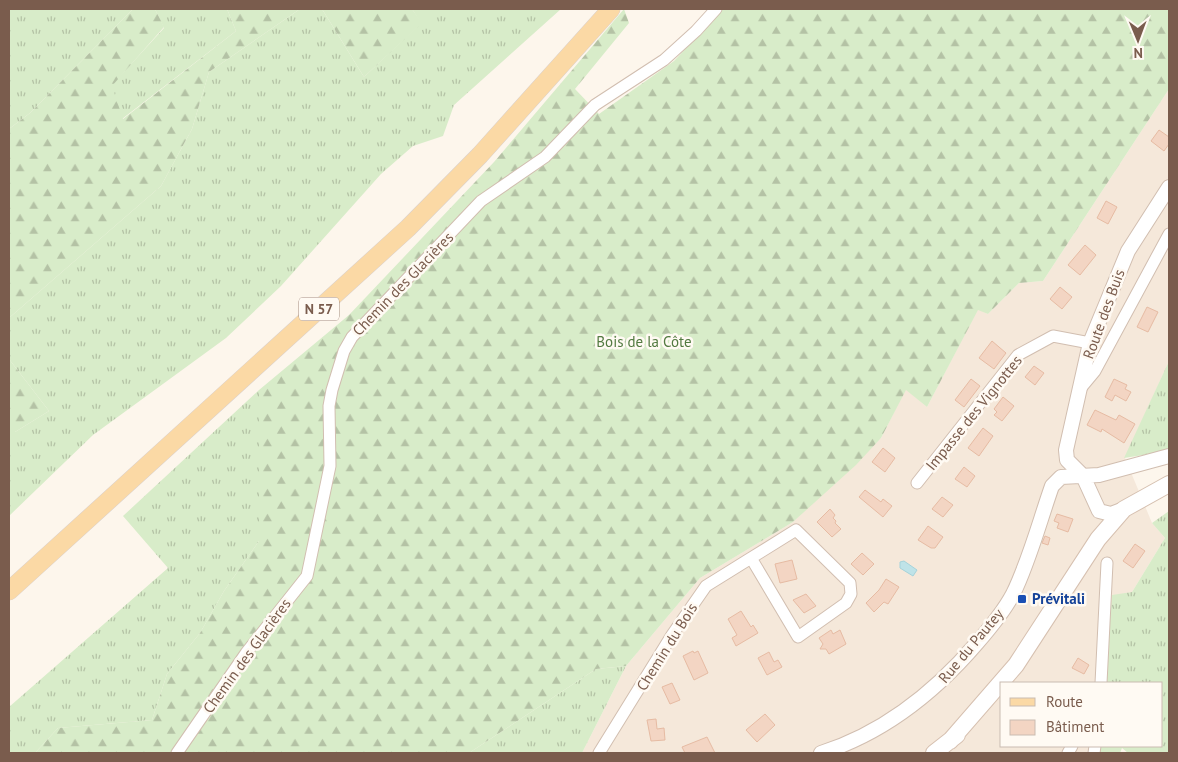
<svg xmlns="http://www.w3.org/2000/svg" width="1178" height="762" viewBox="0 0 1178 762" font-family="'PT Sans',sans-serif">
<defs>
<pattern id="grass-tufts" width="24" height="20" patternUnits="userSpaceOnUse" patternTransform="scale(1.25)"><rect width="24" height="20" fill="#d8ecc9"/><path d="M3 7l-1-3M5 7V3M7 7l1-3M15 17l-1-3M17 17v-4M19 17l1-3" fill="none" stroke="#b4c2a5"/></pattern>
<pattern id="forest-firs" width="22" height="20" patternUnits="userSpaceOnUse" patternTransform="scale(1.25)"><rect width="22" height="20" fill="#d8ecc9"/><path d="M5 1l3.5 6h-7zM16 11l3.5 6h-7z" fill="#b4c2a5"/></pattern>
</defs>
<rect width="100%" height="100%" fill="#fdf6ec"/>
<path fill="#f5e8da" d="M1169,89V361L1125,458L1152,523L1165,538L1132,592L1109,642L1105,683H1002V746H1099V753H582L626,666L700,578L793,522L881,438L906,389L927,407L978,309L988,314L1019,283L1043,281Z"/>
<path fill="url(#grass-tufts)" d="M9,9H133L30,113L9,129Z
M155,9H227L236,31L122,119L111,86L164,28Z
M300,9H322L364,77L421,23L412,9H561L454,105L443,136L413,146L381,174L281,286L226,338L93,435L9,516V432H15L49,411L9,359V318L161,186L192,129L209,72Z
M1169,361V451L1124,458Z
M259,390V541L224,591L200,633L167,674L152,720L58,728L35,753H9V707L168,568L123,516Z
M1169,511V753H1128L1122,748L1120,753H1099V746H1162V683H1105L1112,595L1132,592L1165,538L1152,523Z
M626,666L582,753H469L596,669Z"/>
<path fill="url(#forest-firs)" d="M133,9H155L164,27L112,86L123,119L236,31L227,9H300L209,72L192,129L161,186L9,318V129L30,113Z
M322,9H412L422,23L364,77Z
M624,9L629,23L575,89L599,114L674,61L723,9H1169V89L1043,281L1019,283L988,314L978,310L927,407L906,390L881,438L856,465L793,522L700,578L626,666L596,669L469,753H35L58,728L152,720L167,674L200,633L224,591L259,541V390L349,315L494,162Z
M9,359L49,411L15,432H9Z"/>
<path fill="#bfe3e8" stroke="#a5d3da" d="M904,561L917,570L913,576L900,568V562Z"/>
<path fill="#f3d5c3" stroke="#e6bba3" d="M1159,130L1169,137V144L1164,151L1151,141Z
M1106,201L1117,207L1108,224L1097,218Z
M1085,245L1096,255L1080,275L1068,265Z
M1060,287L1072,297L1062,309L1050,299Z
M1147,307L1158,312L1148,332L1137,327Z
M992,341L1006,353L994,369L979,358Z
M1034,366L1044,373L1035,385L1025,377Z
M971,379L980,386L964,407L955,400Z
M1114,379L1127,385L1125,389L1131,392L1126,401L1115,395L1112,401L1105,397Z
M1003,397L1014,406L1002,421L994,415L997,412L994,409Z
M1095,410L1116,420L1119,415L1135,424L1124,443L1102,429L1101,432L1087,425Z
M983,428L993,436L979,456L968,448Z
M883,448L895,458L885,472L872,462Z
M964,467L975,476L967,487L955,479Z
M865,490L881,502L883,499L892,506L883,517L859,497Z
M942,497L953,505L943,517L932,509Z
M830,509L835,515L833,518L836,521L835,523L841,529L832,537L817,522Z
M1057,514L1073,519L1068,532L1057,528L1059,523L1054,521Z
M928,526L943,537L935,548H931L918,540Z
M1045,536L1050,538L1048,545L1042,543Z
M1135,544L1145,551L1133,568L1123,561Z
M862,553L874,564L863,575L851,564Z
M792,560L797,579L780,583L775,564Z
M886,579L899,587L888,604L884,602L874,612L866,603L879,590Z
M806,594L816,606L804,613L793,600Z
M741,611L751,627L753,625L758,633L736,646L732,638L737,635L728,619Z
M831,630L833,634L840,630L846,644L829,654L826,649H820L823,644L819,638Z
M693,651L694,653L698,651L708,673L694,680L683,656Z
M769,652L774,662L778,660L782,667L767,675L758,658Z
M1078,658L1089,665L1084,674L1072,668Z
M672,683L680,700L670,704L662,687Z
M765,714L775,725L757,742L746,730Z
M656,719L657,729L664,728L665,740L651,741L647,720Z
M707,737L715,753H685L682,747Z"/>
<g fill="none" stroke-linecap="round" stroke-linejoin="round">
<g stroke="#d1beb0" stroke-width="13">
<path id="minor" d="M1080,389L1095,371L1169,234
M917,483L1018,355L1053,336L1090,343
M1101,683L1107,563
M177,753L246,653L307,576L330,466L329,406L332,390L344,351L352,337L481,201L545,157L595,105L664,60L696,31L716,9
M599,753L672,635L706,586L751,558L798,637L846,603L851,594L850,583L796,530L751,558
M1068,753L1072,746
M1094,753L1095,746"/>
</g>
<g stroke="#d1beb0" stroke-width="16">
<path id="tertiary" d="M1124,509L1111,514L1099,511L1083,476L1067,460L1066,450L1090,343L1128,251L1169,187
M821,753C884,733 935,692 977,643C990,628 1004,611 1013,594C1029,562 1040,520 1052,486L1061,477L1099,475L1169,456"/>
</g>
<g stroke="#d6c0b0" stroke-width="18">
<path id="secondary" d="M950,741L1016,665L1098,539L1124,509L1169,484
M934,753L957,735"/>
</g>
<g stroke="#dad1cd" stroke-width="19">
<path id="primary" d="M9,591L408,228L480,155L611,9"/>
</g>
<use href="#minor" stroke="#fff" stroke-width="11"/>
<use href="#tertiary" stroke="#fff" stroke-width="14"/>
<use href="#secondary" stroke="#fff" stroke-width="16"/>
<use href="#primary" stroke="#fbd9a5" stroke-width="18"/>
</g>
<rect fill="#1a4fb4" stroke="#fffaf3" stroke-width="2" x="1017" y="594" width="10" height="10" rx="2.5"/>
<g text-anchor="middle" stroke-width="5" stroke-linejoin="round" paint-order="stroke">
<rect fill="#fffaf3" stroke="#a28b7f" stroke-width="1" x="299" y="297.5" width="40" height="23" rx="4"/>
<g font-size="14" font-weight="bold" fill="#7a5c4d">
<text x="319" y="314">N 57</text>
</g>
<g font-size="15" fill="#7a5c4d" stroke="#fffaf3">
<text transform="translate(403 284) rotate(-46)" y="5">Chemin des Glacières</text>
<text transform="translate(1104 314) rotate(-70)" y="5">Route des Buis</text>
<text transform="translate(974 413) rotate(-51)" y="5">Impasse des Vignottes</text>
<text transform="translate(971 646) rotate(-50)" y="5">Rue du Pautey</text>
<text transform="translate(667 647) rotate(-58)" y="5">Chemin du Bois</text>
<text transform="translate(247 656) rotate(-54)" y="5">Chemin des Glacières</text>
</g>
<g font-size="15" fill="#537a41" stroke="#fffaf3">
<text x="644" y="347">Bois de la Côte</text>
</g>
<g font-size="15" font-weight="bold" fill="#164399" stroke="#fffaf3" text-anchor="start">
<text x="1032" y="604">Prévitali</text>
</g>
</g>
<rect width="1178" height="762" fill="none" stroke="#7a5c4d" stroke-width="20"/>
<rect x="1000" y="682" width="162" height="65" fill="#fffaf3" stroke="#cabbb1"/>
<rect x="1010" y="698" width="25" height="8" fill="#fbd9a5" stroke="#cabbb1"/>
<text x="1046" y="707" font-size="15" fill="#7a5c4d">Route</text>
<rect x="1010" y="720" width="25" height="15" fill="#f3d5c3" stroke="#cabbb1"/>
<text x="1046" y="732" font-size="15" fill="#7a5c4d">Bâtiment</text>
<g transform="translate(1138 40) rotate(179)" stroke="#fffaf3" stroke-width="4" paint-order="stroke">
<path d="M0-4L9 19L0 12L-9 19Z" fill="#7a5c4d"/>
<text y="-8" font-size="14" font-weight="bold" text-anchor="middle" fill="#7a5c4d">N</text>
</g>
</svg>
